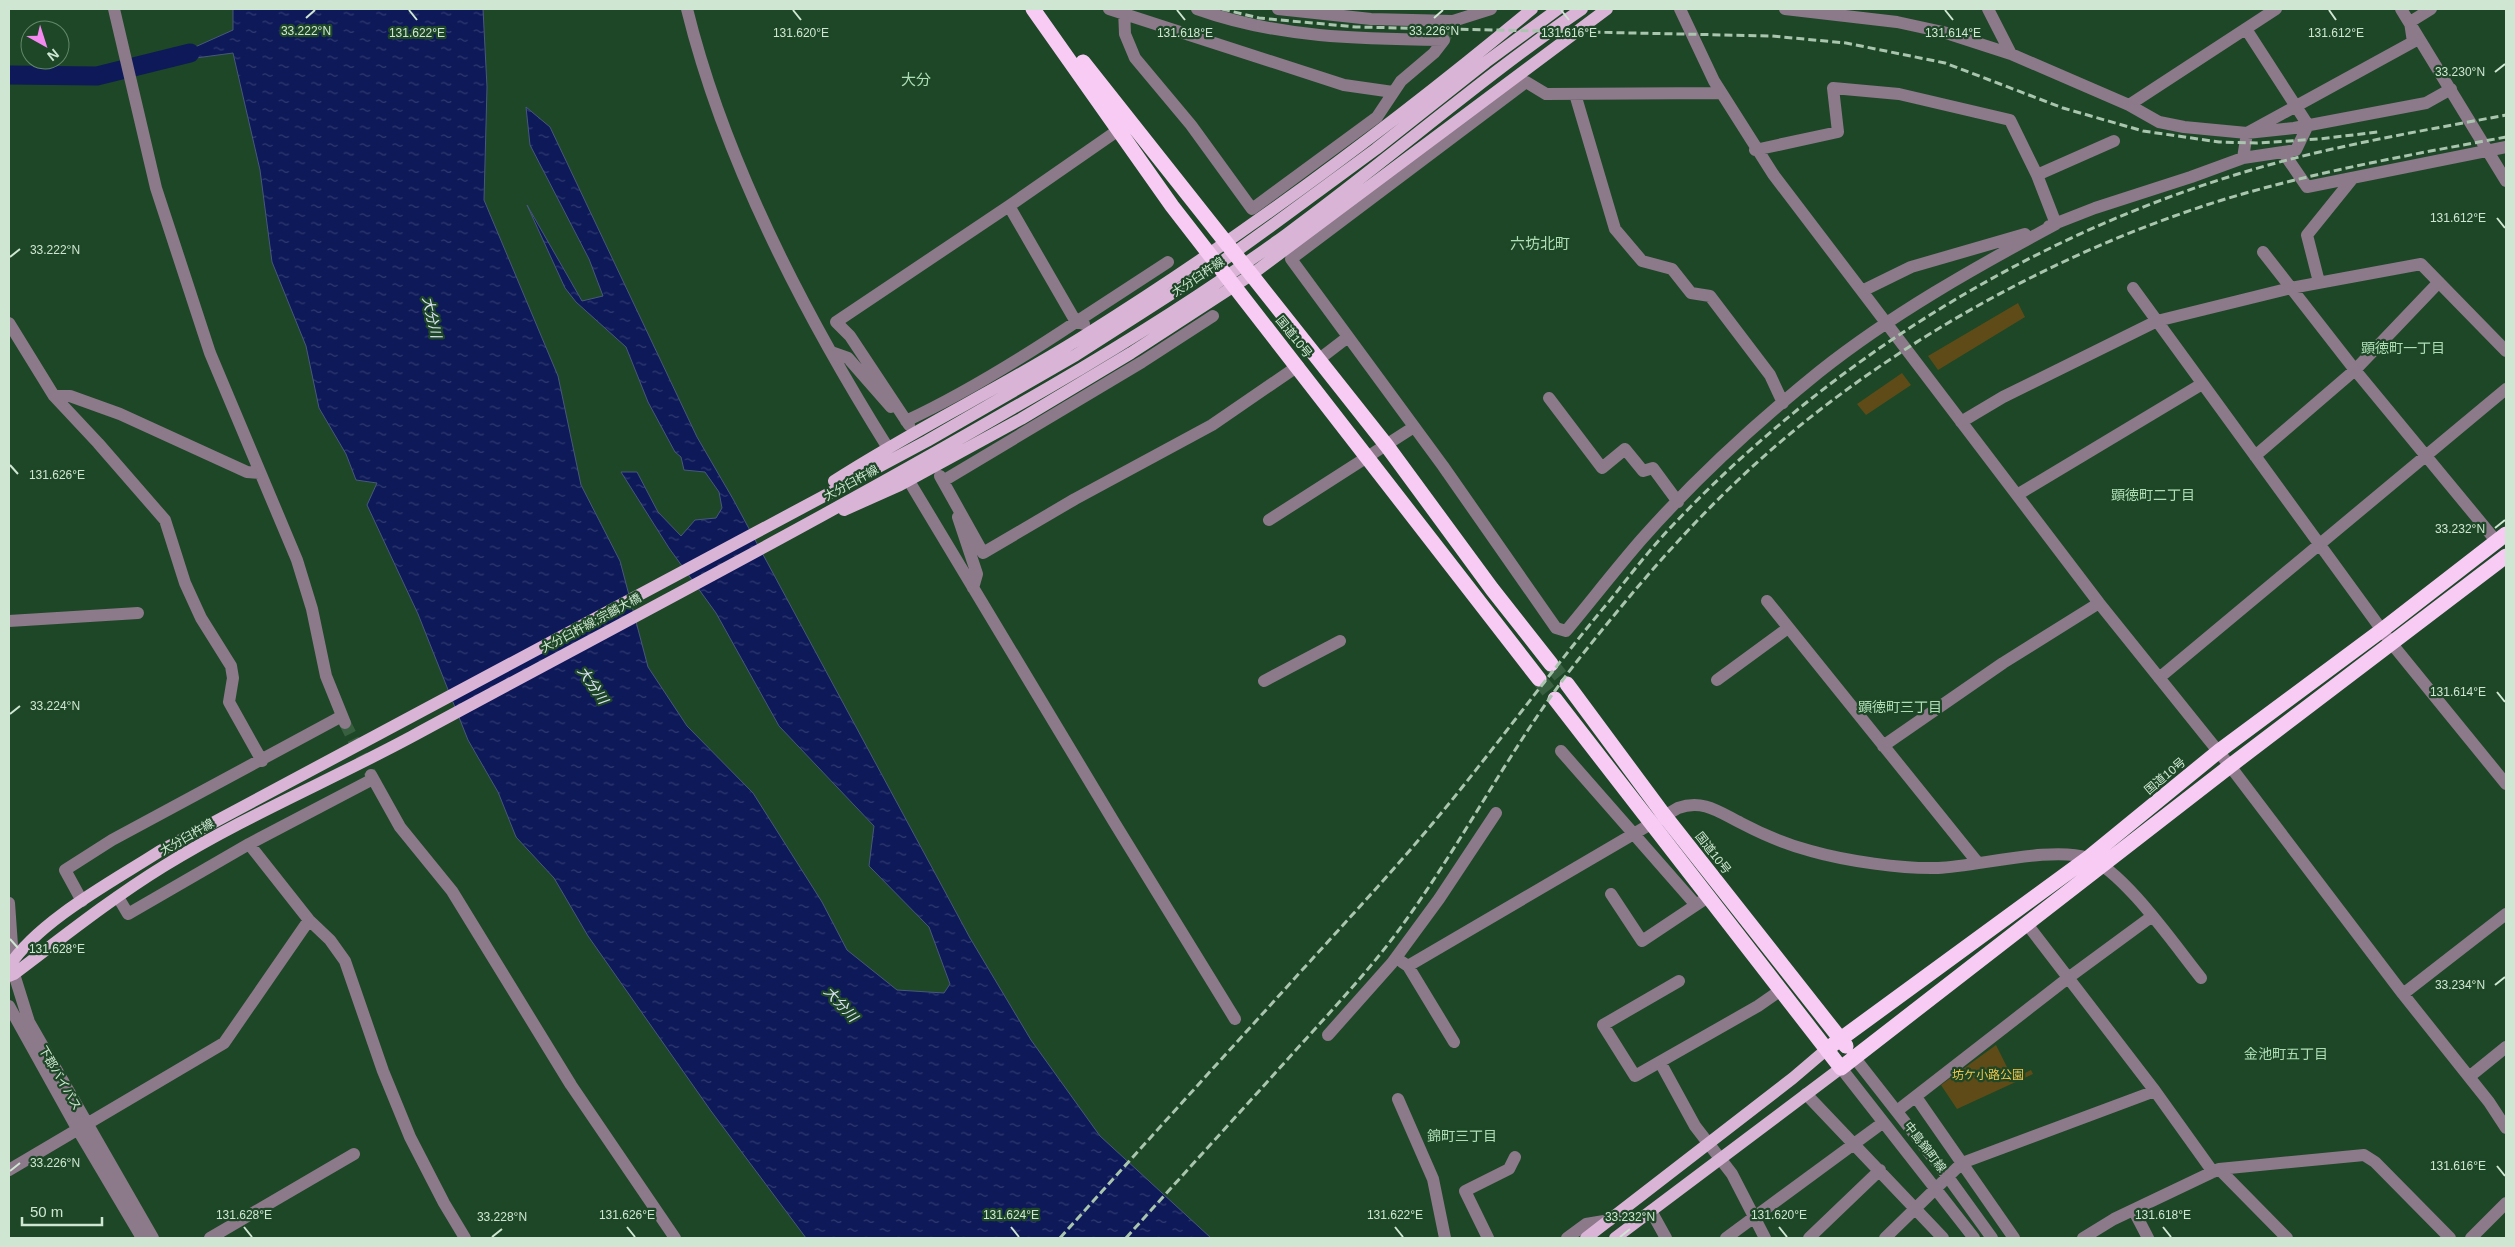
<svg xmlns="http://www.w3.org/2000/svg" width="2515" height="1247" viewBox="0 0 2515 1247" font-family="Arial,'Noto Sans JP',sans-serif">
<defs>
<pattern id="water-ripples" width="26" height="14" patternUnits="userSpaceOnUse" patternTransform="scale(1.25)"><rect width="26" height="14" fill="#0e1959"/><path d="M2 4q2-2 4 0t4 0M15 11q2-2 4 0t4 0" fill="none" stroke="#303a70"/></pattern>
</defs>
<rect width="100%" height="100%" fill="#1d4726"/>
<path fill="#5e4b18" d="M2018,303L2025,317L1938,370L1928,356Z
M1902,373L1911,385L1866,415L1857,404Z
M1996,1045L2013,1079L2031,1070L2033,1074L1957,1109L1941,1085Z"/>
<path fill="url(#water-ripples)" stroke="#48577d" d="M233,9H483L487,87L484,200L558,376L581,485L620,561L648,667L687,726L753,793L822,902L847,950L897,990L944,993L950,984L929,927L869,866L874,826L779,726L716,613L669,548L621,472H637L658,512L681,536L695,520L716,518L722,508L719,492L705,472L684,470L681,457L675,452L648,402L626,347L576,302L565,288L527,205L582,301L603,296L589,259L530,145L526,107L550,127L697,437L733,499L970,938L1031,1040L1100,1136L1211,1238H806L711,1111L588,936L554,878L516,837L498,792L468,740L418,614L367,505L377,483L356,480L346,454L319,408L306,346L272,262L260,170L233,53L166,62L164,55L195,47L233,30Z"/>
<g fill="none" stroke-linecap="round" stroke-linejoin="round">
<path stroke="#0e1959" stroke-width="19" d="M9,75L97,76L190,53"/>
<path stroke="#385f40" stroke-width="12" stroke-dasharray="12 6" stroke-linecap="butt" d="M1444,40L1453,21
M345,723L371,775"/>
<path stroke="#385f40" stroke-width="15" stroke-dasharray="15 8" stroke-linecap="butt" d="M1551,664L1567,684
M1539,679L1555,699"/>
<path stroke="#8c798a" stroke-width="12" d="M114,9L156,188L210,353L297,560L312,609L326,676L345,723
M687,9C725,163 804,314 888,448
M1109,9L1344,85L1393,92
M1124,9L1125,34L1135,58L1191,125L1252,209L1377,117L1401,81L1434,53L1444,40
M1197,9C1278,38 1360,39 1444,40
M1278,9L1371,19L1453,21L1491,9
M1680,9L1714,81L1773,174L2099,603L2230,766L2403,994L2489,1102L2506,1128
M1785,9L1897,22L1943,32L2011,54L2129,105L2159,122L2184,127L2247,133L2294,128L2426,103L2451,89
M1988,9L2011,54
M2401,9L2506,181
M2246,29L2308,125L2296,150L2283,152
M1720,93L1546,94L1526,82L1291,259L1443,466L1556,628L1566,631C1591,601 1615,570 1641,540C1694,480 1756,423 1819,372C1892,314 1974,268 2056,224L2037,175L2010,120L1899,94L1833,88L1838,132L1755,150
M1575,94L1615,229L1642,261L1672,269L1691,293L1710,296L1770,375L1783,403
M2129,105L2276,9
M2243,158L2283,152L2307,187L2506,147
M2037,175L2114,141
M1009,206L1076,322L1168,262
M2049,226L2095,208L2191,177L2243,158L2247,133L2413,42L2410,22L2431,9
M2263,252L2355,370L2497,542
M2319,282L2307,235L2353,178
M2133,288L2392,644L2506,784
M1862,291L1911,267L2025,234
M9,323L54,396L98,443L165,520L185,583L201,618L231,666L233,678L229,702L262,761
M831,352L848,358L891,407
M1318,360L1348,337
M54,396H70L120,414L247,472L259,473
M1549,398L1602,468L1625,449L1643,471L1653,468L1678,502
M906,421C966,393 1022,358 1076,322L1084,324
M1961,422L2003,397L2157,321L2291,288L2421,264L2506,351
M909,425L850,336L836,322L1009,206L1117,131
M2255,456L2355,370L2439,282
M940,476L983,553L1075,499L1212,425L1298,366
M909,481L1114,822L1235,1019
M943,481L1142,362L1213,316
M2017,495L2202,384
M958,517L977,574L973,588
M1269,520L1414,427
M1767,601L1978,863
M9,621L138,613
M2159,678L2506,389
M1717,680L1788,628
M1264,681L1340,641
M1883,746L2003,663L2099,603
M1561,751L1696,905
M371,775L400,827L452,891L571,1085L675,1238
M249,844L309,920L330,940L345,961L383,1071L410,1137L444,1203L465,1238
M1611,894L1642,941L1702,901
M118,897L128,914L249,844L373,779
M82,901L65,870L112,840L342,716
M9,903L14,974L29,1022L153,1238
M2027,924L2155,1091L2213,1172
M1402,962L1408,966L1454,1042
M1408,966L1678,808C1703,799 1719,812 1741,823C1762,834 1788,845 1811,851C1846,861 1902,869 1938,868C1979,866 2052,846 2088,858C2123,870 2176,947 2201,978
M1679,981L1603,1025L1635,1076L1758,1006L1781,990
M2403,994L2506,914
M9,1006L78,1130L142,1238
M1328,1035L1392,963L1439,899L1496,813
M1854,1057L1948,1177L1992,1238
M1660,1062L1695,1126L1732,1174L1765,1238
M1841,1068L1974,1238
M2469,1077L2506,1047
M1806,1094L1943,1238
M1916,1097L2014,1238
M1398,1099L1433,1179L1445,1238
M1902,1107L2068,978L2151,917
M2219,1169L2287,1238
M9,1170L224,1043L309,920
M1651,1211L1666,1238
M2134,1211L2148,1238
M210,1238L354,1154
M1488,1238L1465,1191L1509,1169L1515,1157
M1567,1238L1586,1224L1610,1220
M1726,1238L1877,1127
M1809,1238L1880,1170
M1885,1238L1962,1163L2155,1091
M2083,1238L2114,1219L2219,1169L2364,1155L2375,1162L2450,1238
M2471,1238L2506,1203"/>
<path stroke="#dab4d7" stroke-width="12" d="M834,481C916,428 1005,386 1087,334C1242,237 1391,126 1532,9
M844,510L900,485L1021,419L1131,353L1251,275L1607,9
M9,966C41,919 112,882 160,851L927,441L1076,355L1224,260L1274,224L1376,149L1486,62L1558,9
M9,976L14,974C63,937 112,898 164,866C243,817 329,781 411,737C612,628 815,523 1013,408C1107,355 1200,297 1287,234C1387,161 1480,79 1582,9
M1586,1238L1793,1078L1827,1049
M1615,1238L1841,1068"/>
<path stroke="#f8cbf5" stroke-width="15" d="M1033,9L1172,206L1539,679
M1083,62L1387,446L1492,589L1551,664
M1567,684L1664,815L1846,1046
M1555,699L1841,1068L2230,766L2506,556
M1827,1049L2088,858L2219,751L2382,630L2506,534"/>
<path stroke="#aac5ae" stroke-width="3" stroke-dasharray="8 4" stroke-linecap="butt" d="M1222,9L1259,18L1356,27L1772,36L1846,43L1945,63L2063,108L2143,131L2219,142L2257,143L2319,139L2378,132
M1060,1238C1132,1158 1204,1078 1276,999C1327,942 1379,887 1428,829C1491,754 1548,674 1611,599C1631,574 1650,549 1672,526C1825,364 2024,239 2238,174C2325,147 2416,132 2506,115
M1126,1238C1179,1179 1233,1120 1286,1061C1321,1022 1357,984 1389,943C1458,853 1508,749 1578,660C1628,597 1679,536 1737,481C1868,356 2047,255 2219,201C2313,172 2409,155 2506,137"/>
</g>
<path fill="none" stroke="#cfe7d2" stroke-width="2" d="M409,10L417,20M793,10L801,20M1177,10L1185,20M1561,10L1569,20M1945,10L1953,20M2329,10L2336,20M306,18L315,10M1434,18L1443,10M2495,72L2505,64M2497,218L2505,228M10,257L20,249M10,465L18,474M2495,528L2505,520M2497,692L2505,702M10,714L20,706M10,939L18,948M2495,985L2505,977M2497,1166L2505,1176M10,1171L20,1163M244,1227L252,1237M627,1227L635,1237M1011,1227L1019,1237M1395,1227L1403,1237M1779,1227L1787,1237M2163,1227L2171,1237M492,1237L502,1229M1620,1237L1630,1229"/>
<g text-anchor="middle" stroke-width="4.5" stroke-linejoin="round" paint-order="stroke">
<g font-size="12" fill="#cfe7d2" stroke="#1d4726">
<text transform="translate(1198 277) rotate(-34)" y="4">大分臼杵線</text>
<text transform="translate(1294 337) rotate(51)" y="4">国道10号</text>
<text transform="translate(851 483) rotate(-29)" y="4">大分臼杵線</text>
<text transform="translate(591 623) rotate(-28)" y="4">大分臼杵線;宗麟大橋</text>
<text transform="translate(2165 776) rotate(-40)" y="4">国道10号</text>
<text transform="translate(187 837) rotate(-30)" y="4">大分臼杵線</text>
<text transform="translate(1713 853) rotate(52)" y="4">国道10号</text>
<text transform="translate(60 1078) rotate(60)" y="4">下郡バイパス</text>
<text transform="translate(1925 1147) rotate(52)" y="4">中島錦町線</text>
</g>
<g font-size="12" fill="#f0c44a" stroke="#1d4726">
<text x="1988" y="1079">坊ケ小路公園</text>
</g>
<g font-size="14" font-style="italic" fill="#dce4f8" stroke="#1d4726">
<text transform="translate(432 317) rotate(77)" y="5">大分川</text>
<text transform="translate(593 685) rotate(56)" y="5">大分川</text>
<text transform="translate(841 1004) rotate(47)" y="5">大分川</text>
</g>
<g font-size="14" fill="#afdeb5" stroke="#1d4726">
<text x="2403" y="353">顕徳町一丁目</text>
<text x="2153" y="500">顕徳町二丁目</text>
<text x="1900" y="712">顕徳町三丁目</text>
<text x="2286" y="1059">金池町五丁目</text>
<text x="1462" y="1141">錦町三丁目</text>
</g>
<g font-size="15" fill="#afdeb5" stroke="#1d4726">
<text x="916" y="85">大分</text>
<text x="1540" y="249">六坊北町</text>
</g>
</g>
<g font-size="12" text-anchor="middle" fill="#cfe7d2" stroke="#1d4726" stroke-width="4.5" stroke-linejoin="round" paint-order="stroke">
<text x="306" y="35">33.222°N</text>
<text x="1434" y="35">33.226°N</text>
<text x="417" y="37">131.622°E</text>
<text x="801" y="37">131.620°E</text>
<text x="1569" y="37">131.616°E</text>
<text x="1185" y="37">131.618°E</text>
<text x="1953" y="37">131.614°E</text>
<text x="2336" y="37">131.612°E</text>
<text x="2460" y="76">33.230°N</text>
<text x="2458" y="222">131.612°E</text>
<text x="55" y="254">33.222°N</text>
<text x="57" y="479">131.626°E</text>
<text x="2460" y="533">33.232°N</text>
<text x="2458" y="696">131.614°E</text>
<text x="55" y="710">33.224°N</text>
<text x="57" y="953">131.628°E</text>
<text x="2460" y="989">33.234°N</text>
<text x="55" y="1167">33.226°N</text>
<text x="2458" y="1170">131.616°E</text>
<text x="244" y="1219">131.628°E</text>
<text x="627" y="1219">131.626°E</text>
<text x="1011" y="1219">131.624°E</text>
<text x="1395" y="1219">131.622°E</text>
<text x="1779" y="1219">131.620°E</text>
<text x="2163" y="1219">131.618°E</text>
<text x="502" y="1221">33.228°N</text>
<text x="1630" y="1221">33.232°N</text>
</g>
<rect width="2515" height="1247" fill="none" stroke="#cfe7d2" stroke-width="20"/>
<g transform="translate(45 45) rotate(141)"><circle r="24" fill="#1d4726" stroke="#64876b"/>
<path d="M0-4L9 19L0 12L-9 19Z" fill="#f489f0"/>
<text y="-8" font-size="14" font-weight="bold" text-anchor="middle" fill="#cfe7d2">N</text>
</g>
<path d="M22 1217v8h80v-8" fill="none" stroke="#cfe7d2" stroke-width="2.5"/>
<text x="30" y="1217" font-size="15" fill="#cfe7d2" stroke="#1d4726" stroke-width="4" paint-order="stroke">50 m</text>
</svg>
